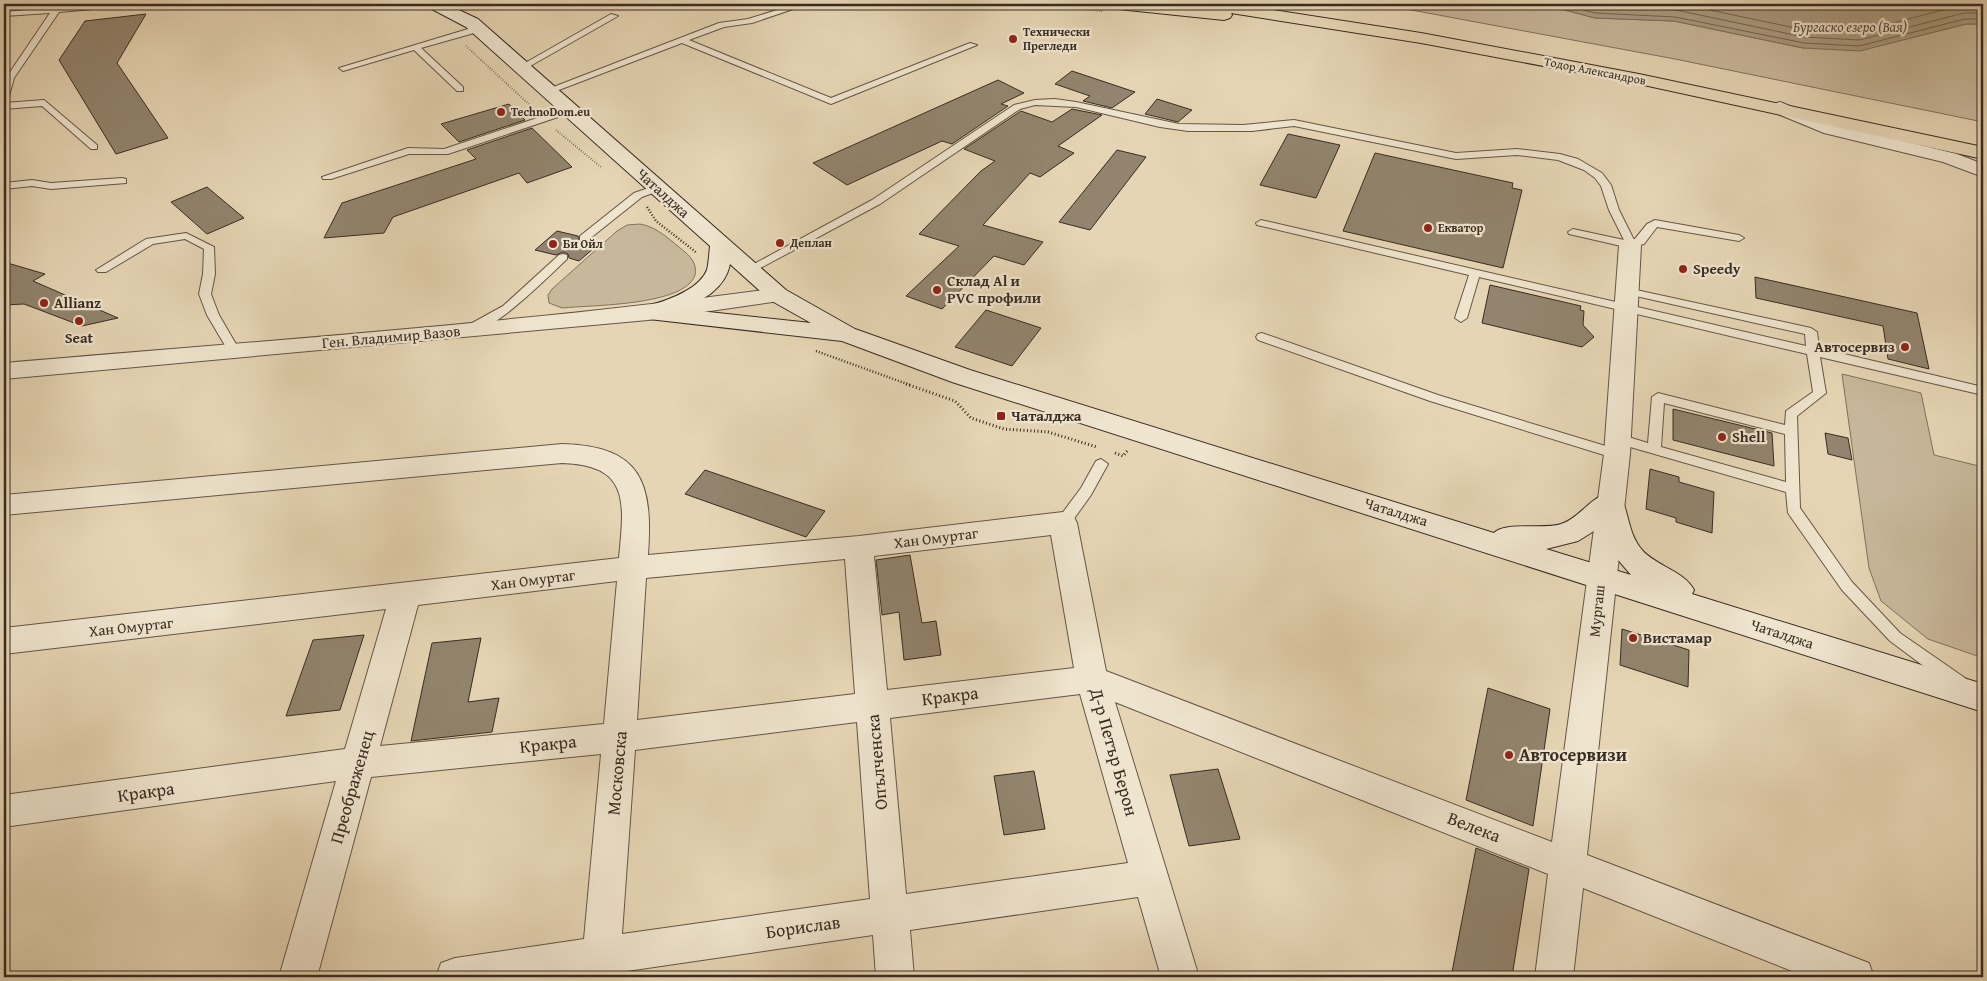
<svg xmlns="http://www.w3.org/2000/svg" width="1987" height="981" viewBox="0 0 1987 981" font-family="'Gentium Book Plus',serif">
<rect width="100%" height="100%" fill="#e6d5b4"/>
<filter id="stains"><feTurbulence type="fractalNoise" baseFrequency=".004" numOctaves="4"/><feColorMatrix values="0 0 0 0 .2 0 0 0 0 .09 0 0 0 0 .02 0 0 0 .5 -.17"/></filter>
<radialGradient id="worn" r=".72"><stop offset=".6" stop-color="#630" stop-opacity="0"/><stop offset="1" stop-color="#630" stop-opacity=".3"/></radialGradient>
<path fill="#c8b89b" stroke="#80725e" d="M1379,4H1542L1595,18L1674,21L1803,48L1914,37L1966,24H1983V122L1675,59Z
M640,224C658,227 671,241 685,252C692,258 697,265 695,275C685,306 591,305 562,308L549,303L548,295L552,289L617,231L627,225Z
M1842,374L1921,393L1934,455L1983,467V658L1928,639L1881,601L1869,568Z"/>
<path fill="#ab9c82" stroke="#7d6f5c" d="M1542,4H1983V24H1966L1860,51L1803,48L1674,21L1595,18Z"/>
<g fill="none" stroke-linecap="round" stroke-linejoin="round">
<path stroke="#726452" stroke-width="1" d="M1561,4L1595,13L1675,17L1804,43L1859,46L1965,19H1983
M1585,4L1597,7L1676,10L1804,37L1859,40L1964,13H1983
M1681,4L1805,30L1858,32L1962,5H1983"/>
</g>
<path fill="#92846e" stroke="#382c22" d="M146,14L117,63L168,138L116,154L59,60L85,21Z
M1072,71L1135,92L1112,108L1083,101L1090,96L1055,84Z
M998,80L1024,93L1001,104L1008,106L952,144L942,141L847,185L813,163Z
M1157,99L1192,110L1178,122L1145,114Z
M509,104L525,120L459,142L441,124Z
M1072,109L1102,115L1058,146L1074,153L1040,177L1030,173L983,225L1043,242L1024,265L994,256L942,309L906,296L959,246L919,234L981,171L995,161L964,149L1021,111L1052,122Z
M532,128L572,167L527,183L519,173L393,217L384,233L324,238L342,203L476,159L467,150Z
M1288,134L1340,145L1316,198L1260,185Z
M1117,150L1146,157L1090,230L1059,222Z
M1375,153L1513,183L1512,188L1522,190L1503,268L1343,231Z
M207,187L244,218L207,234L171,202Z
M557,231L578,236L580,242L591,240L601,242L579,261L569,258L568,254L563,252L556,255L535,250Z
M4,262L45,274L33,281L118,318L82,326L24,304L4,305Z
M1755,277L1917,313L1929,369L1888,359L1883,326L1756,298Z
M1490,285L1581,306L1580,310L1584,311L1583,325L1594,337L1582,347L1482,323Z
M986,310L1041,328L1012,366L955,347Z
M1673,409L1772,433L1774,466L1673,440Z
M1825,433L1848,438L1852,460L1828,454Z
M1650,469L1679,477V482L1714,492L1712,533L1676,522V518L1646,509Z
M705,470L825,511L806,537L685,494Z
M910,555L922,623L936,621L941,655L904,660L899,612L882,615L876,560Z
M1622,629L1689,650L1688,687L1620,665Z
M364,635L340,710L286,716L313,640Z
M481,638L468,702L499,698L492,732L411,741L432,643Z
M1488,688L1550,709L1533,826L1466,800Z
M1218,769L1240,839L1189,846L1170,775Z
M1034,771L1045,829L1004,835L994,776Z
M1476,848L1529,869L1512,977H1451Z"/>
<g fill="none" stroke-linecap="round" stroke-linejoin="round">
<g stroke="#645646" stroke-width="2">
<path id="lane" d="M100,4H131L127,6L59,12L14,78L9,96L4,99L6,78L50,13L4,16V12Z
M796,4H808L752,23L724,27L689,40L831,98L970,43L977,45L831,104L682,43L551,93L543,91L719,23L748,19Z
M611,14L618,16L525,69L518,67Z
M478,26L481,27V31L421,48L463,87V91H457L414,50L343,71L339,68Z
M1055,99L1076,102L1179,124L1243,125L1294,120L1456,153L1517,149L1560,154L1578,159L1602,173L1611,185L1619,210L1634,240L1647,224L1655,220L1739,235L1744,238L1739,241L1657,227L1644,244L1630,248L1569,234L1568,232L1573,229L1624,240L1609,210L1601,186L1595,178L1584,170L1558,160L1517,155L1456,159L1294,126L1252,131H1188L1160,127L1076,107L1035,105L1020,109L880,204L753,272L749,273L743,270L872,200L1014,105L1035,100Z
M44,100L97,145V149H91L42,106L4,109V103Z
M570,107L573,108V112L448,154H409L331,179H323L322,177L408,148L444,149Z
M122,178L126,179V183L51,189L32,186L4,189V183L32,180L51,183Z
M657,185L662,188L661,190L642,197L588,240H580V236L634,193Z
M1261,220L1806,346L1805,334L1627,294L1621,291L1627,288L1811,328L1817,332L1819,348L1983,387V395L1820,357L1826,393L1797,416L1800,508L1852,582L1900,633L1965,678L1967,683L1965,688L1959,690L1953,688L1890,641L1842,590L1788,513L1786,492L1613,442L1611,439L1618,434L1648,443L1652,397L1658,393L1785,425L1786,411L1813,392L1807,354L1479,277L1467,318L1461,322L1455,318L1469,275L1257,225L1256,223ZM1664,403L1785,434L1786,482L1661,447Z
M186,233L214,247L215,274L211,294L219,315L240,351L238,354H230L207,315L199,294L203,274L204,249L185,239L153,244L106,272H98L96,270L146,239Z
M563,254L567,255V259C549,276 486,340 463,334L461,331L463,328L503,306L559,255Z
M1262,333L1438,395L1622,451L1624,454L1617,459L1430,401L1258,340L1256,337L1258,334Z
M1101,459L1108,464L1091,495L1068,527H1058L1056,523L1058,519L1081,488L1096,461Z"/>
</g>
<g stroke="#645646" stroke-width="2">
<path id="street" d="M1780,102L1837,125L1957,154L1983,164V177L1943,162L1824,133L1773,112L1771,108L1773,104Z
M1630,238L1638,240L1641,245L1630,454L1587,855L1869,963L1874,977H1807L1583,888L1573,977H1535L1548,874L1115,702L1199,977H1161L1138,897L910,930L914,977H876L873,935L620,972L619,977H436L441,963L455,958L584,939L601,754L371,777L317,977H279L336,781L4,827V795L345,749L386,609L4,654V628L619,558C624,504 631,465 562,463L4,515V495L562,444C643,446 653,484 648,555L859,536L1063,512L1073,515L1077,523L1106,671L1552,842L1604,454L1619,245L1622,240ZM1051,535L1074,668L887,690L874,556ZM845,559L855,694L637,720L646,578ZM617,581L604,724L380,746L418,605ZM1080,694L1128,863L906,894L890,718ZM857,722L870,899L622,934L635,750Z
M778,288L786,290L789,295L786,300L648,320L4,379V363C262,341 521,323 778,288Z"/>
</g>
<g stroke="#382c22" stroke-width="2">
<path id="secondary" d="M426,4H446L478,19L786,290L855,329L970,370L1494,533C1505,521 1544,530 1561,524C1584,517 1594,487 1620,495C1629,512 1628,534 1642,550C1656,566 1684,571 1694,590L1692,594L1983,684V712L952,382L842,341L640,318L636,313L640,308C660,303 698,292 707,270C709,262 709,254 710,246L466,27L428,7ZM730,264L770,300L811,323L681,309C702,301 725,289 730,264ZM1602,526L1614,555L1631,575L1546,549L1578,541Z"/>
</g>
<g stroke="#382c22" stroke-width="2">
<path id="highway" d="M1110,4H1163L1200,8L1197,4H1234L1421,33L1639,74L1983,147V159L1639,84L1421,43L1231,13L1232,15L1230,18L1224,20L1118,9Z"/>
</g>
<path stroke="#382c22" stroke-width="2" stroke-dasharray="0.5 2" stroke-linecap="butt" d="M407,4L417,7
M1037,4L1102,11
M466,46L533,108
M556,130L601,167"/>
<path stroke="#382c22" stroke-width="2.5" stroke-dasharray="1 2" stroke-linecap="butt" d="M647,207L656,221L697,253
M816,351L910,385"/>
<path stroke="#382c22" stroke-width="3" stroke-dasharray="1 2.5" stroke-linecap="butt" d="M906,384L955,401L971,418L1004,429L1048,432L1097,447
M1115,453L1123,456L1128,450"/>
<use href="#lane" fill="#efe4ce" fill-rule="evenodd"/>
<use href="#street" fill="#efe4ce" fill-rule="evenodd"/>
<use href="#secondary" fill="#efe4ce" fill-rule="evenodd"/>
<use href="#highway" fill="#e6d5b4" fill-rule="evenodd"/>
</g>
<g fill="#8f2418" stroke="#efe4ce" stroke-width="2">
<circle cx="1013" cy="39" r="5"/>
<circle cx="501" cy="112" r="5"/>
<circle cx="1428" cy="228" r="5"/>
<circle cx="780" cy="243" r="5"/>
<circle cx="553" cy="244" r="5"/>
<circle cx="1683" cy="269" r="5"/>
<circle cx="937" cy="290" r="5"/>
<circle cx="44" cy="303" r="5"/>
<circle cx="79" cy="321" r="5"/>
<circle cx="1905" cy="347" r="5"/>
<rect x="996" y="411" width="10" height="10" rx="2.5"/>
<circle cx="1722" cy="437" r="5"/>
<circle cx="1633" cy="638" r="5"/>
<circle cx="1509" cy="755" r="5"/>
</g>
<g text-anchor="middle" stroke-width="4.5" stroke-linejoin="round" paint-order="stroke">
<g font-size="12" font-weight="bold" fill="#382c22" stroke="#efe4ce" text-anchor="start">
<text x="1023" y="36">Технически<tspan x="1023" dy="14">Прегледи</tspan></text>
<text x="511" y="116">TechnoDom.eu</text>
<text x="1438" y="232">Екватор</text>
<text x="790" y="247">Деплан</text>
<text x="563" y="248">Би Ойл</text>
</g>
<g font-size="12" fill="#382c22" stroke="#efe4ce">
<text transform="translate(1595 71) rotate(11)" y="4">Тодор Александров</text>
</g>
<g font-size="14" font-style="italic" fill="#55483a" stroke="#efe4ce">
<text x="1850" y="32">Бургаско езеро (Вая)</text>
</g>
<g font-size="15" fill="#382c22" stroke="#efe4ce">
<text transform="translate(663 193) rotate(42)" y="5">Чаталджа</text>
<text transform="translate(391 337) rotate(-5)" y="5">Ген. Владимир Вазов</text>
<text transform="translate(1396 512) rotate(17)" y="5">Чаталджа</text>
<text transform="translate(936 538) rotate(-7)" y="5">Хан Омуртаг</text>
<text transform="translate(533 580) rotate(-7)" y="5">Хан Омуртаг</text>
<text transform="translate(1597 611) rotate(-84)" y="5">Мургаш</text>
<text transform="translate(131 627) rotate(-6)" y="5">Хан Омуртаг</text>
<text transform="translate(1782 634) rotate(18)" y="5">Чаталджа</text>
</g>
<g font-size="15" font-weight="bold" fill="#382c22" stroke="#efe4ce" text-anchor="start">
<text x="1693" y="274">Speedy</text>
<text x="947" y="286">Склад Al и<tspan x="947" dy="17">PVC профили</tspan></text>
<text x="54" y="308">Allianz</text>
<text x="79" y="343" text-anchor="middle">Seat</text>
<text x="1895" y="352" text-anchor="end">Автосервиз</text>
<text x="1011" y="421">Чаталджа</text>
<text x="1732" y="442">Shell</text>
<text x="1643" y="643">Вистамар</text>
</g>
<g font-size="18" fill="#382c22" stroke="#efe4ce">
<text transform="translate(950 696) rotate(-7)" y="6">Кракра</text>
<text transform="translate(548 744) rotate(-6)" y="6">Кракра</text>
<text transform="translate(1114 752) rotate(74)" y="6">Д-р Петър Берон</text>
<text transform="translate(877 762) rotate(-95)" y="6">Опълченска</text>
<text transform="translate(617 773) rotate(-85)" y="6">Московска</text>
<text transform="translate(352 787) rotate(-74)" y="6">Преображенец</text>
<text transform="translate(146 792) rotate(-8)" y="6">Кракра</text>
<text transform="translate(1474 827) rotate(21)" y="6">Велека</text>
<text transform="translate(803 927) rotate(-8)" y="6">Борислав</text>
</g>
<g font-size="18" font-weight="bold" fill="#382c22" stroke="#efe4ce" text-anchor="start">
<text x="1519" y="761">Автосервизи</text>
</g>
</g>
<rect width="1987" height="981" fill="none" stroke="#e6d5b4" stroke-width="20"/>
<rect x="5" y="5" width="1977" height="971" fill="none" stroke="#382c22" stroke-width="2.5"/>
<rect x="10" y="10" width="1967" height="961" fill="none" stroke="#382c22"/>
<rect width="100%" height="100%" filter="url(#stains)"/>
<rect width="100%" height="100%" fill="url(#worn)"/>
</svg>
